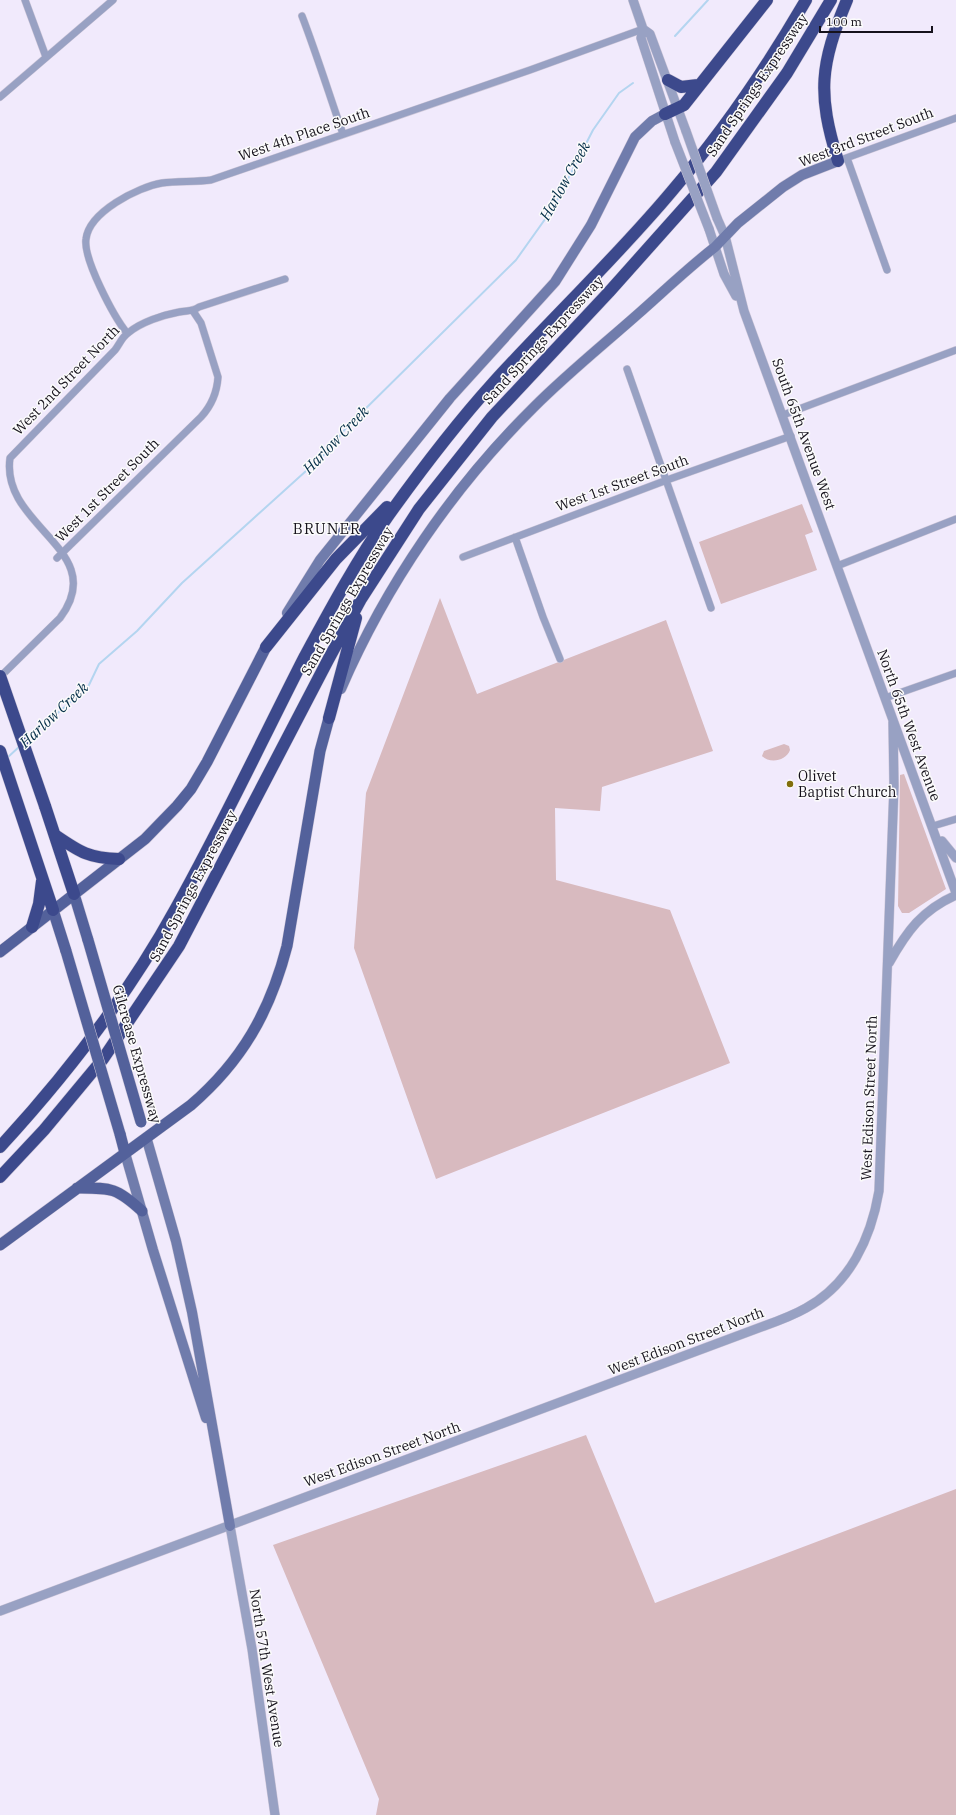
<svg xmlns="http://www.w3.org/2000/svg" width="956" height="1815" viewBox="0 0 956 1815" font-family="'IBM Plex Serif',serif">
<rect width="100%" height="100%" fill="#f1eafc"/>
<path fill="#d8babf" d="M802,504L813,532L805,535L817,570L721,604L699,542Z
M440,598L477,694L666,620L713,751L602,787L600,811L555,808L556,880L670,910L730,1063L436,1179L354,948L366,793Z
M784,744L789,746L790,750C786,761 770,764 762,756L764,751Z
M904,774L946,889L909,913H902L898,906L900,775Z
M586,1435L655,1603L956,1489V1815H376L379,1799L273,1545Z"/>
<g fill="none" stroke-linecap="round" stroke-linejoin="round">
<path stroke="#b4d5f0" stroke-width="2" d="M675,36L708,0
M26,740L88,687L99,664L137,631L182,583L327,452L346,428L516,260L553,208L593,130L619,93L633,83
M7,758L20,746"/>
<g stroke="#cec7d8" stroke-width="8">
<path id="minor" d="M25,0L46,57
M302,16C317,55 329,94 343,134
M0,97L113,0
M847,158L887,270
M838,161L956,118
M127,333C114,317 83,259 86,239C89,212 138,187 162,183C178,181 195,182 211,180L530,70L643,29
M627,369L711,608
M783,415L956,350
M515,537L543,617L560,659
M463,557L667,480L791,436
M57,558L201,417C212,405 217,393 218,377L201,323L193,311
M837,566L956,519
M0,677L60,618C111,550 0,527 10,458L115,350C119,345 122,337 128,333C141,322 163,315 179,312C188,310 192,312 199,307L285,279
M885,698L956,673
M933,826L956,819"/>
</g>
<g stroke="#cec7d8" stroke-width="10">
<path id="tertiary" d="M633,0L643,29L650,34L686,131
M643,29L641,38L675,142
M717,218L725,236L744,311L956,893
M709,229L724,274L736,296
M942,841L956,858
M889,963C907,931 922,910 956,895
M230,1526L252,1649L275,1815
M0,1611L764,1326C778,1321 792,1316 806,1308C850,1284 871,1238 879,1191L894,786L893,722"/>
</g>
<g stroke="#cec7d8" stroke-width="11">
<path id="secondary" d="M287,613L320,560L450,398L555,282L591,225L635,137L652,121L665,114
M341,689C386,585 453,487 534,407C567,374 603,345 638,314C663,292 688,268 715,247L738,223L783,187L802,175L838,161
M147,1140L176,1241L192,1312L230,1526
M125,1153L153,1250L206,1418"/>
</g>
<g stroke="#cec7d8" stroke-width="12">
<path id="primary" d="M74,894L88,940
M53,910L66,951
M0,952L145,839L177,806L191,789L207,762L266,647
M120,1134L125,1153
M77,1188C111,1188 116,1187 142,1211
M0,1245L191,1105C242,1061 270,1012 287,946L320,751L329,718"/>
</g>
<g stroke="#cec7d8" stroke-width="13">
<path id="motorway" d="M668,80L681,87L698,85
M665,114L684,105L767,0
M838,161C817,93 820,65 847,0
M266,647L336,559L387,507
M329,718L356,618
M0,751L53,910
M45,806L74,894
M55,835C80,852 88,858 119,859
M32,927L39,904L42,881
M0,1147C67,1074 128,996 176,908C222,826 262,740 305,656C331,608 357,560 388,516C421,470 455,425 493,383C552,318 616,258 672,191C723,132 767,67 806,0
M0,1177L44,1130L103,1059L179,946L328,660L361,599L419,509L492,417L609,292L716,172L787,73L831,0"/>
</g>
<use href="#minor" stroke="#98a1c3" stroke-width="7"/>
<use href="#tertiary" stroke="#98a1c3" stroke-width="9"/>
<use href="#secondary" stroke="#707cac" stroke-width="10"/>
<use href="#primary" stroke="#53619b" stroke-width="11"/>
<use href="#motorway" stroke="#3c498c" stroke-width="12"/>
<g stroke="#cec7d8" stroke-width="10" stroke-linecap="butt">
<path id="tertiary-bridge" d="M686,131L717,218
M675,142L709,229"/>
</g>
<g stroke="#cec7d8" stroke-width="12" stroke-linecap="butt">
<path id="primary-bridge" d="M88,940L141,1122
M66,951L120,1134"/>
</g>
<g stroke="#cec7d8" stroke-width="13" stroke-linecap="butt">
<path id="motorway-bridge" d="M0,676L45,806"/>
</g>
<use href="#tertiary-bridge" stroke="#98a1c3" stroke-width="9"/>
<use href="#primary-bridge" stroke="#53619b" stroke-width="11"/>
<use href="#motorway-bridge" stroke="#3c498c" stroke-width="12"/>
</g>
<circle fill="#816e0b" stroke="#fbfbfb" stroke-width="1.5" cx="790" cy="784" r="4"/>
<g text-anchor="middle" stroke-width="3" stroke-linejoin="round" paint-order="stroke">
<g font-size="14" fill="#16121c" stroke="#fbfbfb">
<text transform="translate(757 85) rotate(-56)" y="5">Sand Springs Expressway</text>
<text transform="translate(304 134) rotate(-19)" y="5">West 4th Place South</text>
<text transform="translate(866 137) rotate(-21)" y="5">West 3rd Street South</text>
<text transform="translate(543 340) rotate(-47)" y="5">Sand Springs Expressway</text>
<text transform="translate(66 380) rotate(-46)" y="5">West 2nd Street North</text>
<text transform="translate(804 434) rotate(70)" y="5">South 65th Avenue West</text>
<text transform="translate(622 483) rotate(-20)" y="5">West 1st Street South</text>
<text transform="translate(107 490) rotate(-45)" y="5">West 1st Street South</text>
<text transform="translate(347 601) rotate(-60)" y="5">Sand Springs Expressway</text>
<text transform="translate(909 725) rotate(70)" y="5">North 65th West Avenue</text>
<text transform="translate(193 886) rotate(-62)" y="5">Sand Springs Expressway</text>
<text transform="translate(137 1054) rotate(74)" y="5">Gilcrease Expressway</text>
<text transform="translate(869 1098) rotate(-88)" y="5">West Edison Street North</text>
<text transform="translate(686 1341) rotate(-21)" y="5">West Edison Street North</text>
<text transform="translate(382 1454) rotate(-20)" y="5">West Edison Street North</text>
<text transform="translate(267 1668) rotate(81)" y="5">North 57th West Avenue</text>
</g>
<g font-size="14" fill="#16121c" stroke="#fbfbfb" text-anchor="start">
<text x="798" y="781">Olivet<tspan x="798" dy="16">Baptist Church</tspan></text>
</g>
<g font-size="15" font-style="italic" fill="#032d47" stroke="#fbfbfb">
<text transform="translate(565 181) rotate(-61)" y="5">Harlow Creek</text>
<text transform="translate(336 440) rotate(-46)" y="5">Harlow Creek</text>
<text transform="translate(54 715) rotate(-43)" y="5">Harlow Creek</text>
</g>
<g font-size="15" letter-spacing="1" fill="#16121c" stroke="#fbfbfb">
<text x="327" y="534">BRUNER</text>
</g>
</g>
<path d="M820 26v6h112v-6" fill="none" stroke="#16121c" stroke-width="2"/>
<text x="826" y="26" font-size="12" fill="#16121c" stroke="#fbfbfb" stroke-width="3" paint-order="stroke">100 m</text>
</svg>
